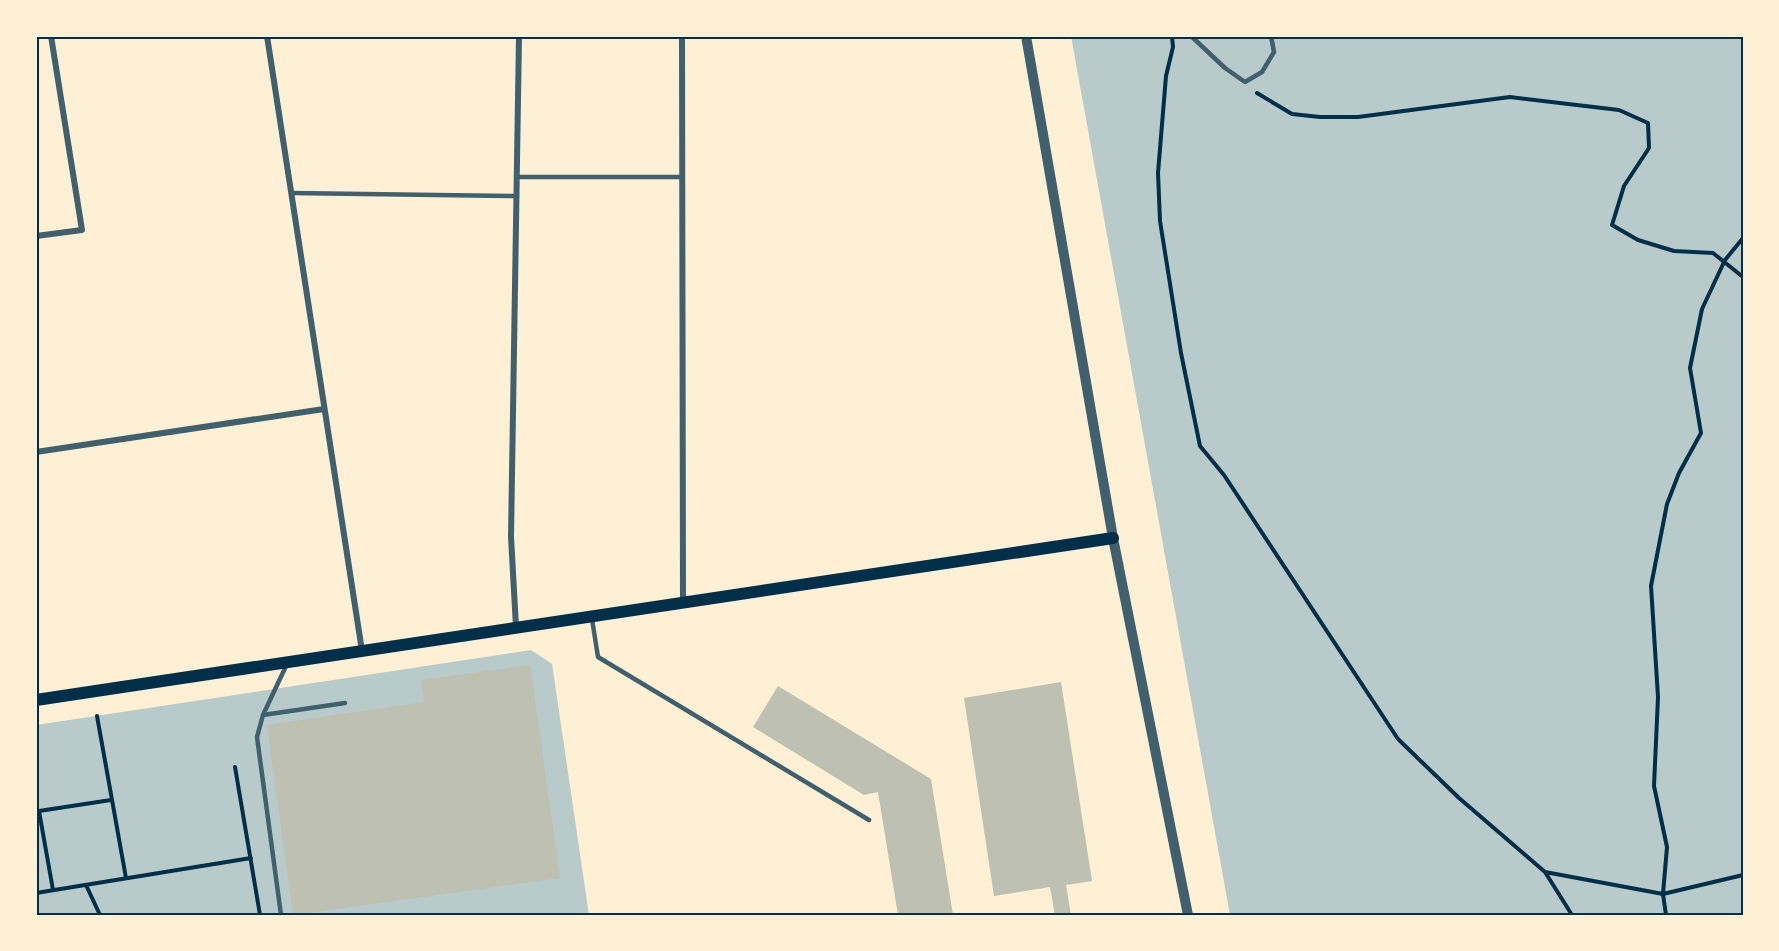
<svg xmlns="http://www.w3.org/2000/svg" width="1779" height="951" viewBox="0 0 1779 951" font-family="Raleway,sans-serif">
<rect width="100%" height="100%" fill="#fdf0d5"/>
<path fill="#b9caca" d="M1071,36H1743V915H1230Z
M531,650L552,664L589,915H36V725Z"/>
<path fill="#bec0b2" d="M530,665L560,878L293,915L267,725L424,702L421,680Z
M1061,682L1092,881L1066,885L1071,915H1055L1050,887L994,896L964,698Z
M778,686L931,779L953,915H898L878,792L864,795L753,727Z"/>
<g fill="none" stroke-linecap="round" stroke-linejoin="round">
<path stroke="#003049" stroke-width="4" d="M1172,37L1173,47L1166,76L1158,173L1160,221L1181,353L1200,446L1224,475L1398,739L1459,798L1545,872L1663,894L1743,875
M1257,93L1292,114L1320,117H1358L1510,97L1619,110L1648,123L1649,148L1624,186L1612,225L1638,240L1674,251L1713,253L1743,277
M97,716L126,878
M235,767L260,915
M1545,872L1572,915
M86,885L100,915
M53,890L39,811L111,800
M36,893L251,858
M1666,915L1663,894L1667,847L1654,786L1658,697L1651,586L1667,504L1679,473L1701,433L1690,368L1702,309L1725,260L1743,238"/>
<path stroke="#3f606c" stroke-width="4.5" d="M1191,36L1225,68L1245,82L1262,72L1274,52L1271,36
M517,177H682
M291,193L517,196
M592,619L598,657L869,820
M263,715L345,703
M281,915L257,737L263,715L287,664"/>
<path stroke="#3f606c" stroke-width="6" d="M267,36L362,651
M682,36L683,602
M36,236L82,230L51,36
M36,452L324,409
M516,627L511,537L519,36"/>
<path stroke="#3f606c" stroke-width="10" d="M1026,36L1113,538L1188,915"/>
<path stroke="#003049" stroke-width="12" d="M36,700L1113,538"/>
</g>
<rect width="1779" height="951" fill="none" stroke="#fdf0d5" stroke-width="75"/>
<rect x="38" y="38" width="1704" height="876" fill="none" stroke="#003049" stroke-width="2"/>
</svg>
